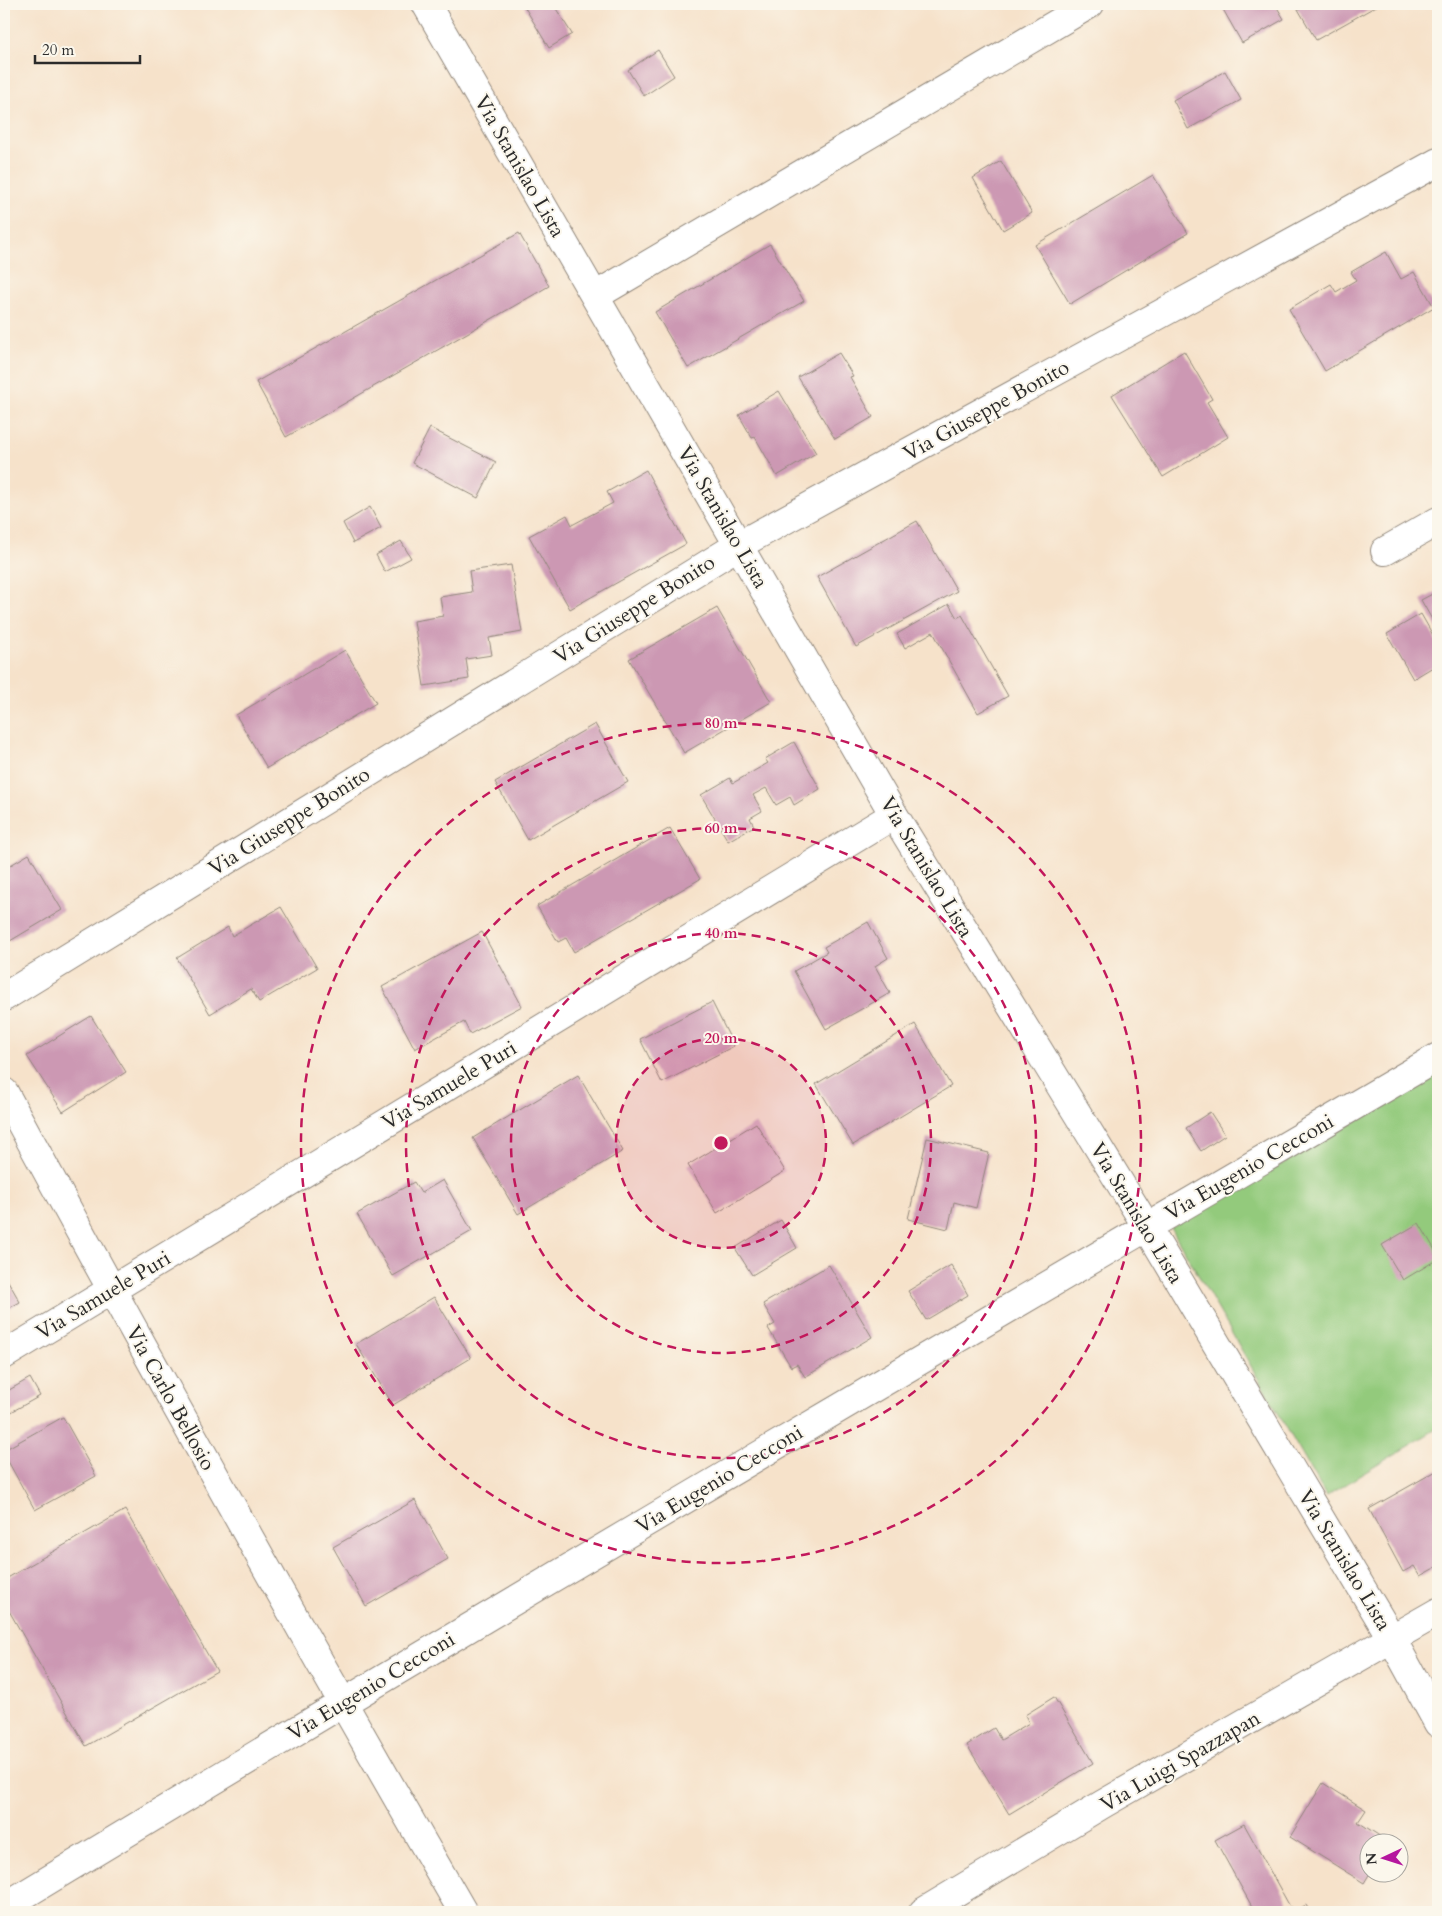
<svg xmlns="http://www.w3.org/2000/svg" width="1442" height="1916" viewBox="0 0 1442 1916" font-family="Cardo,serif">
<rect width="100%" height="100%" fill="#fbf7ec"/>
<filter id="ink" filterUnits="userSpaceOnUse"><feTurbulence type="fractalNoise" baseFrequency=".02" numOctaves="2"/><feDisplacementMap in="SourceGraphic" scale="10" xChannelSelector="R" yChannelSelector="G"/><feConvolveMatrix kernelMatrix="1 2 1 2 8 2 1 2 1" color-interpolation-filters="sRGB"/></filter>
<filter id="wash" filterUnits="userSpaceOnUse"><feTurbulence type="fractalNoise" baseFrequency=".0096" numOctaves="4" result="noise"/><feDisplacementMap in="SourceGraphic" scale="20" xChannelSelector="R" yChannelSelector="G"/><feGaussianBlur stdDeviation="1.12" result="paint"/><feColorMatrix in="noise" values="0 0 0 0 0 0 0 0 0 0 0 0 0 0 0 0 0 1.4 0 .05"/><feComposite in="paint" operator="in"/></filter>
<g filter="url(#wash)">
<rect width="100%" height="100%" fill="#f6e2ca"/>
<path fill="#93ca7c" stroke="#5f7a54" d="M1438,1074V1428L1326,1496L1171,1228Z"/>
<g id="blocks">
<path fill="#cc98b3" d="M528,4H553L572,34L549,48L524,6Z
M1220,4H1275L1284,19L1242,43Z
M1295,4H1380L1316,40Z
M658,50L674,76L644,96L628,70Z
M1225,71L1241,100L1188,129L1173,100Z
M1001,161L1032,213L1003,230L973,178Z
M1153,175L1188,233L1070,304L1035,245Z
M519,233L549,286L286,437L256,382Z
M770,244L804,301L688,368L655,312Z
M1386,252L1401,279L1414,272L1434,307L1325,371L1289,309L1331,284L1336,292L1356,280L1351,272Z
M1184,351L1212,399L1207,402L1228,437L1163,477L1112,395Z
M839,353L853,376L850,377L873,417L835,439L798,377Z
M779,391L816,453L777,476L755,437L752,438L739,415Z
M430,428L496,462L478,498L412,463Z
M646,470L686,544L570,609L529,536L567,515L572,525L613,503L607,492Z
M370,507L381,528L353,543L343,523Z
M917,521L957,591L856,647L817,577Z
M401,541L411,558L385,572L376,555Z
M511,565L522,632L489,638L492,655L466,659L469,679L424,686L414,621L443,616L440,597L472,592L469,571Z
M1438,591V630L1421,600Z
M949,604L957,618L962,615L1008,696L978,713L933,632L905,648L897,634Z
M717,608L771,702L684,753L629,659Z
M1421,614L1438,644V664L1413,679L1387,634Z
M345,650L376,703L267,768L236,715Z
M595,724L628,782L528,840L495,782Z
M794,742L820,789L794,805L790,797L776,805L766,788L753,795L762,811L750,818L754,826L728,841L701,795L730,778L733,783L768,763L765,759Z
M670,828L700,879L574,952L566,938L558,942L537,906Z
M29,854L62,910L10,941L4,931V869Z
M281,907L317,968L259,1002L251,989L210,1014L177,958L228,927L232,936Z
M868,922L888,958L875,966L890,993L826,1029L794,971L827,952L824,947Z
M482,932L522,1006L470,1034L464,1022L415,1049L382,987Z
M712,1002L734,1046L662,1083L640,1039Z
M91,1016L126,1072L63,1112L27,1056Z
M915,1024L951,1086L853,1145L816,1084Z
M578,1075L623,1151L518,1214L473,1138Z
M1210,1112L1225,1135L1201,1151L1186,1128Z
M756,1123L785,1171L717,1213L688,1165Z
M927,1138L989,1153L976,1208L954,1202L948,1229L908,1219Z
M443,1180L472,1231L393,1276L357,1214L414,1182L421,1193Z
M781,1220L797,1248L752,1275L735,1248Z
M1419,1223L1438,1255V1259L1403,1280L1382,1245Z
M829,1265L872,1337L805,1377L797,1364L791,1367L768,1328L775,1324L763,1304Z
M951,1265L968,1295L926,1320L908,1291Z
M4,1274L20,1302L4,1311Z
M434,1297L471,1358L393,1405L356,1344Z
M30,1378L40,1396L4,1416V1393Z
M63,1417L96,1476L35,1510L4,1454V1450Z
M1438,1470V1566L1420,1576L1414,1566L1403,1572L1369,1509Z
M415,1500L448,1559L366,1606L333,1547Z
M125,1510L217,1671L86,1746L4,1602V1580Z
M1054,1697L1093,1763L1009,1814L967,1745L994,1728L1001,1740L1029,1723L1025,1715Z
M1323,1783L1366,1810L1358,1822L1389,1842L1388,1844H1370V1873L1364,1883L1290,1837Z
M1244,1824L1293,1912L1306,1905L1310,1912H1255L1215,1840Z"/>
</g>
</g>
<g filter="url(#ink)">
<use href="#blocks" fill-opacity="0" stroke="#90867a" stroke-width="1"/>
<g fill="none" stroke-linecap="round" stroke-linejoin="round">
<g stroke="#90867a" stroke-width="30">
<path id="minor" d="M426,4L894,815L1147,1227L1392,1639L1438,1723
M595,296L1090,4
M1385,551L1438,521
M4,997L739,545L1438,162
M4,1092C153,1368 306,1641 463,1912
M4,1355L894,815
M4,1907C479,1619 958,1337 1438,1057
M923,1912L1103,1804L1438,1612"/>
</g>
<use href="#minor" stroke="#fff" stroke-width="28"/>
</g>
</g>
<circle cx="721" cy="1143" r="105" fill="#c2185b" fill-opacity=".12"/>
<g fill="none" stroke="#c2185b" stroke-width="2.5" stroke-dasharray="9 6">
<circle cx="721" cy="1143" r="105"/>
<circle cx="721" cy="1143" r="210"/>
<circle cx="721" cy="1143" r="315"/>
<circle cx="721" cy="1143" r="420"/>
</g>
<g text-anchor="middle" stroke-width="4" stroke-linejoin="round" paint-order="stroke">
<g font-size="21" fill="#2b2b2b" stroke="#fbf7ec">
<text transform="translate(520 166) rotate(60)" y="7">Via Stanislao Lista</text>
<text transform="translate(986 410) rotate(-29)" y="7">Via Giuseppe Bonito</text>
<text transform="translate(723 517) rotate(60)" y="7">Via Stanislao Lista</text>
<text transform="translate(634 609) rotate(-32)" y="7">Via Giuseppe Bonito</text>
<text transform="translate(289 821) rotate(-32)" y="7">Via Giuseppe Bonito</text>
<text transform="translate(927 867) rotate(59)" y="7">Via Stanislao Lista</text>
<text transform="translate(449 1085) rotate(-31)" y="7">Via Samuele Puri</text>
<text transform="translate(1249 1167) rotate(-30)" y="7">Via Eugenio Cecconi</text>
<text transform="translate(1137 1213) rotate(59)" y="7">Via Stanislao Lista</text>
<text transform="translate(103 1295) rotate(-31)" y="7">Via Samuele Puri</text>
<text transform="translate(171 1398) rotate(61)" y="7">Via Carlo Bellosio</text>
<text transform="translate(719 1479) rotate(-31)" y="7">Via Eugenio Cecconi</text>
<text transform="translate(1345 1560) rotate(59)" y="7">Via Stanislao Lista</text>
<text transform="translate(371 1686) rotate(-31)" y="7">Via Eugenio Cecconi</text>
<text transform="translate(1180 1761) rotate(-30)" y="7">Via Luigi Spazzapan</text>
</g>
</g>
<circle cx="721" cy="1143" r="8" fill="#c2185b" stroke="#fbf7ec" stroke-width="2.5"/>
<g font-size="15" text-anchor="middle" font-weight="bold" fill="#c2185b" stroke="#fbf7ec" stroke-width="4" stroke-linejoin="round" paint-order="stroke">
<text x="721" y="728">80 m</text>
<text x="721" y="833">60 m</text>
<text x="721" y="938">40 m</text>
<text x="721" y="1043">20 m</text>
</g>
<rect width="1442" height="1916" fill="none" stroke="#fbf7ec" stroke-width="20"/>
<g transform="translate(1384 1858) rotate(266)"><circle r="24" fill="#fbf7ec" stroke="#a8a59f"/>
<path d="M0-4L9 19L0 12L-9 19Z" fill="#b5179e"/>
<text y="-8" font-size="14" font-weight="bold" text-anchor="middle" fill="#2b2b2b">N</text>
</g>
<path d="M35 55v8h105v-8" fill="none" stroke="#2b2b2b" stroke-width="2.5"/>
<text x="42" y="55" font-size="15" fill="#2b2b2b" stroke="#fbf7ec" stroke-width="4" paint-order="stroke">20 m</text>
</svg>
